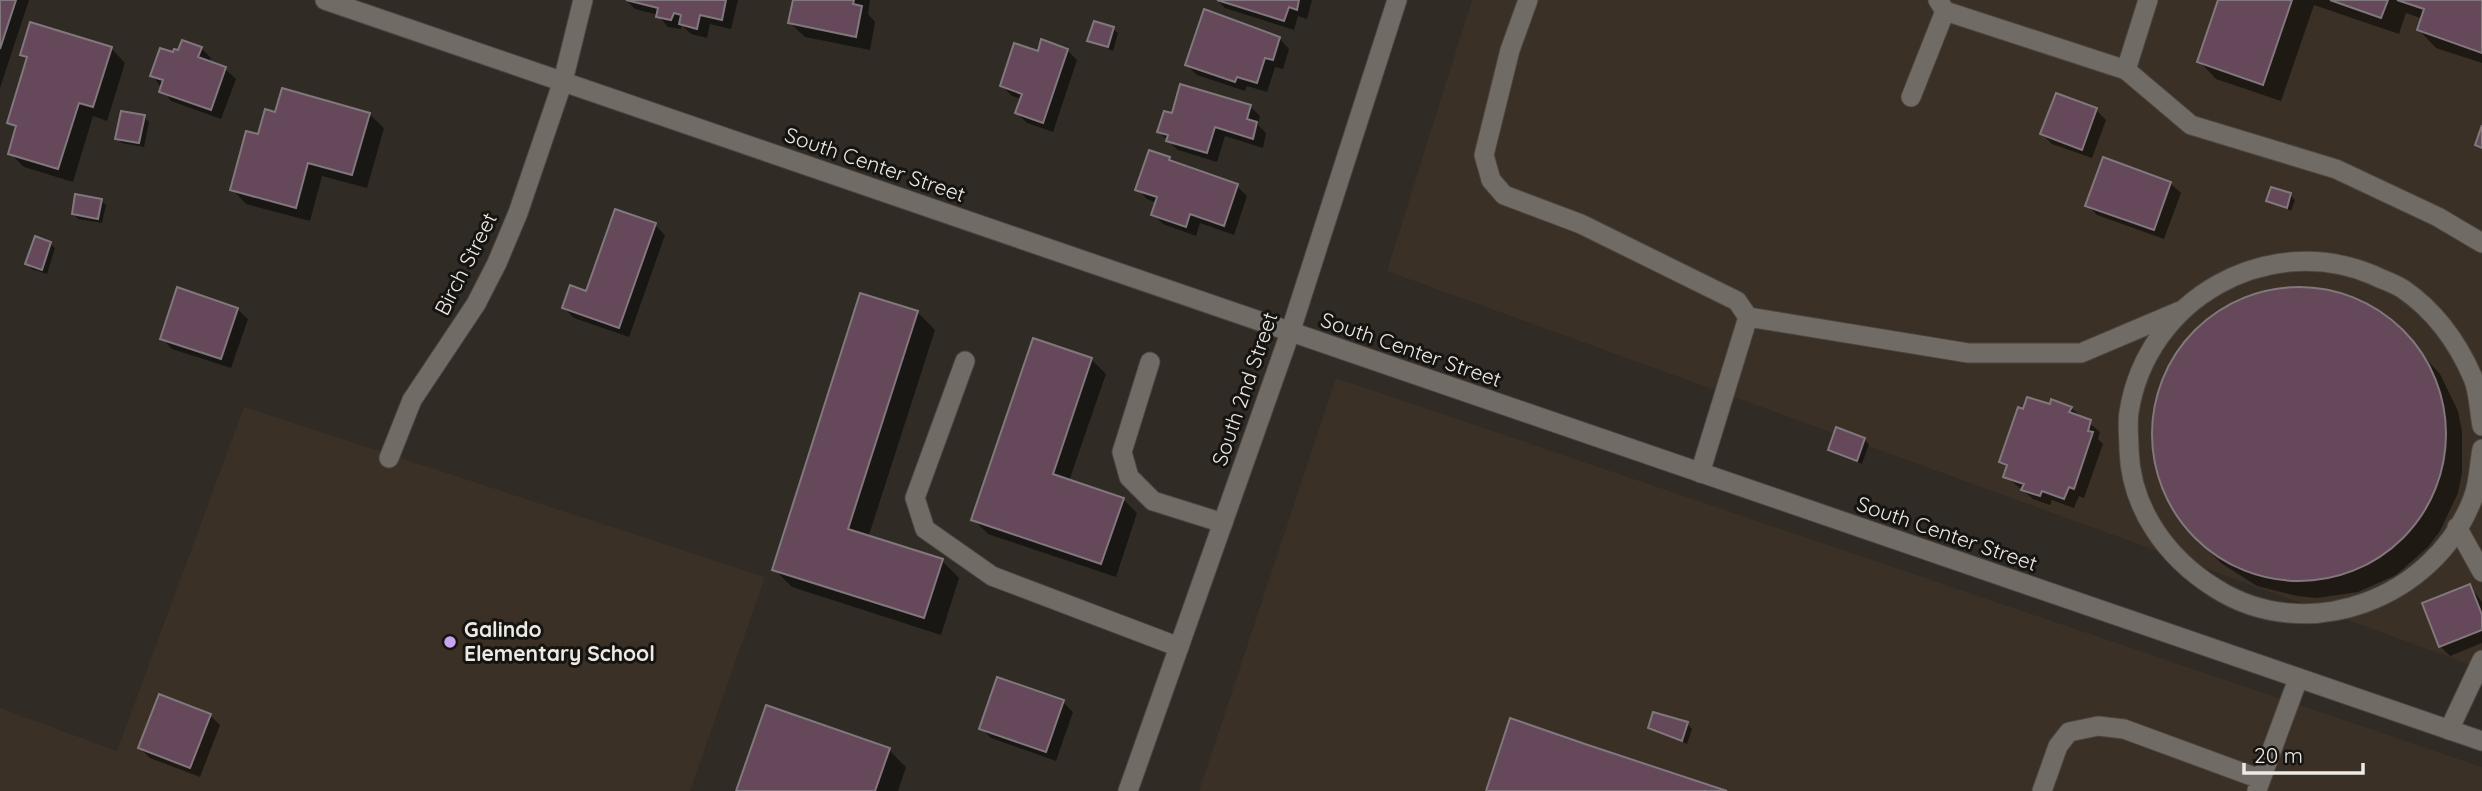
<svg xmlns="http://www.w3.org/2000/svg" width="2482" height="791" viewBox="0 0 2482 791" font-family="Quicksand,sans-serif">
<rect width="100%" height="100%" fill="#302b25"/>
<path fill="#3a3025" d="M1472,0H2482V669L1387,271Z
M1336,378L2482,767V791H1199Z
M244,407L765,577L690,791H0V708L117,751Z"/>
<path fill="#0007" d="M0,0H29L0,88Z
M626,0H738L731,29L710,24L707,38L691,34L682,25L681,29L668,27L658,15L635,9Z
M795,0H870L868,14L875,22L870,50L805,37L790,23Z
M1217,0H1312L1307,19L1298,16L1294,30L1225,8Z
M2220,0H2482V63L2436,48L2419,30L2423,19L2406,13L2399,34L2314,5L2281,101L2216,79L2199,61Z
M1113,29L1118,33L1113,51L1089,40Z
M1279,38L1289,49L1283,69L1275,67L1267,92L1247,86L1245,91L1197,75L1187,65Z
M111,48L125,63L107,121L93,116L73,182L24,167L10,153L17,130L9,122L28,60L22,55Z
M201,48L211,58L209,63L225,69L236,79L221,119L171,101L152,75L174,55Z
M1067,50L1077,60L1053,132L1027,123L1017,113L1022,99L1012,96L1002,86L1039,53Z
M1250,106L1260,116L1258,125L1266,133L1263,148L1225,136L1217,162L1178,150L1159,132Z
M2096,110L2106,120L2092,158L2052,144L2042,134Z
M276,114H369L384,128L367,188L322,176L310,221L246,204L232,189L259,137Z
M144,117L149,122L144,147L122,143L117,138Z
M1169,158L1175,164L1237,186L1247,196L1234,235L1200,223L1196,236L1163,224L1153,214L1157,203L1147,199L1137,189Z
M2170,183L2181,193L2164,239L2097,215L2087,205Z
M2290,195L2295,200L2291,211L2268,201Z
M101,201L106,205L102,223L78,219L74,214Z
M655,225L665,235L629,337L574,318L564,308L588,293Z
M50,244L55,248L47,274L32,269L27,264Z
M2278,290H2319L2359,301L2377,312L2394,324L2440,374L2458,411L2462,432V473L2458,493L2440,531L2428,547L2396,575L2358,592L2317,598L2297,596L2257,586L2221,563L2188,530L2166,495L2158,475L2152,434L2154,414L2165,374L2188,339L2219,312L2257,295Z
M237,309L248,319L231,368L172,349L162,338Z
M917,312L935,330L868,538L942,561L959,578L941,635L792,587L774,569Z
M1034,341L1092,360L1106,374L1069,481L1123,499L1137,513L1116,577L988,534L973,519Z
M2051,407L2071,408L2100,432L2098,439L2103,444L2084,498L2079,496L2074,508L2052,500L2050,505L2033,499L2005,476L2008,468L2001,462Z
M1864,439L1869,444L1862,464L1830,450Z
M2470,586L2482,602V643L2450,656L2440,646Z
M1063,702L1073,712L1056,761L991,738L981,728Z
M210,715L220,725L200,777L150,758L140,748Z
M1687,724L1692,729L1687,744L1650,727Z
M889,750L906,767L898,791H737Z"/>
<path fill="#654859" stroke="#81787d" stroke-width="2" d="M0,0H16L0,49Z
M626,0H726L722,20L700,15L697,29L679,24L681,15L674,13L671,20L656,17L658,8Z
M793,0H854L853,4L862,6L856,37L788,23Z
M1217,0H1299L1297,10L1289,7L1284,21Z
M2218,0H2292L2263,85L2197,62Z
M2330,0H2388L2381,18Z
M2397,0H2482V53L2417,30L2424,9Z
M1204,9L1280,37L1273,60L1265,58L1257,83L1237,77L1235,82L1185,65Z
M1094,21L1114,27L1108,47L1087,41Z
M30,22L112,47L93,107L79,103L58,169L8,154L16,126L7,123L27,57L20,55Z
M1041,39L1068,49L1043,123L1015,113L1022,94L1000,86L1014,43L1038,51Z
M182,40L202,47L198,57L226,67L211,110L159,92L163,80L150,76L160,48L173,52L174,49L178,50Z
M1180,84L1251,105L1247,119L1257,122L1253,139L1215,127L1207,153L1166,141L1168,135L1157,132L1164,111L1172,113Z
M282,88L370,113L352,175L308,163L296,208L230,190L246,131L258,134L265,109L275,112Z
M2056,93L2097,108L2082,150L2040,134Z
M121,111L145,115L139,143L115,139Z
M2482,125V148L2475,145Z
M1149,150L1170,157L1169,160L1238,184L1224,226L1190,214L1186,227L1151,215L1157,197L1135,190Z
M2103,157L2171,182L2154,230L2085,206Z
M2271,187L2291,193L2287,208L2266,201Z
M75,194L102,199L98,219L72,214Z
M615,209L656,223L619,328L562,308L570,285L586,291Z
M35,236L51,242L42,270L25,264Z
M2152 434a147 147 0 1 1 294 0a147 147 0 1 1-294 0Z
M177,287L238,308L221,359L160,339Z
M860,293L918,311L848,529L943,559L924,618L772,570Z
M1033,338L1092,358L1053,474L1124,498L1101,564L971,520Z
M2027,397L2050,404L2051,399L2072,407L2069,412L2091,420L2088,431L2093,432L2074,489L2069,487L2064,499L2042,491L2040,496L2021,490L2024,484L2003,477L2007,465L1999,462L2018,407L2023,409Z
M1836,427L1865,438L1857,461L1828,450Z
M2470,584L2482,615V630L2439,647L2422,603Z
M997,677L1064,700L1046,752L979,729Z
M159,694L211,714L190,768L138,748Z
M766,705L890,748L875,791H736Z
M1653,712L1688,722L1682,741L1648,728Z
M1510,718L1585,744L1727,791H1486Z"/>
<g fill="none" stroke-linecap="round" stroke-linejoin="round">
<g stroke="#4b4642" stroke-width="21">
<path id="service" d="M1528,0L1510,50L1484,155L1491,180L1504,195L1581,224L1737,301L1748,317L1968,353H2081L2180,311
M1938,0L1945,11L2126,70L2191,125L2336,169L2438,217L2482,243
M2126,70L2148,0
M563,81L583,0
M1911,97L1945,11
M965,361L915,498L925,529L992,576L1179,647
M1150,362L1122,452L1129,477L1153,501L1223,523
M2482,426C2479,411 2479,392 2473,378C2458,343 2435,311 2403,289C2394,283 2383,280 2373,275C2268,231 2147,298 2129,412C2127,424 2129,438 2129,450C2131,509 2167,558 2215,588C2307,647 2435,599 2473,498C2479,483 2479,465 2482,449
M1700,473L1748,317
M2457,527L2482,572
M2449,730L2482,660
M2257,790L2298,679
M2042,791L2058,746L2069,732L2098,726L2124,729L2260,779"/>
</g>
<g stroke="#4b4642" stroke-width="21">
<path id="minor" d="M325,0L2482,741
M389,458L412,400L476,304L497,263L518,213L563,81"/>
</g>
<g stroke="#4b4642" stroke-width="21">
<path id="tertiary" d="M1128,791L1290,333L1397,0"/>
</g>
<use href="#service" stroke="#716b65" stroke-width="19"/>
<use href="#minor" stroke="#716b65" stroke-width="19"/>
<use href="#tertiary" stroke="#716b65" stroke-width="19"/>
</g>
<circle fill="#c8a6ef" stroke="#161411" stroke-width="2.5" cx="450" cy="642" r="7"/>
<g text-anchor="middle" stroke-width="6" stroke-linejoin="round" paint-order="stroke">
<g font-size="21" fill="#ede9e5" stroke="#161411">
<text transform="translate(875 165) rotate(19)" y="7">South Center Street</text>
<text transform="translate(466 264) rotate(-63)" y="7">Birch Street</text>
<text transform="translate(1411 350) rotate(19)" y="7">South Center Street</text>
<text transform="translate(1245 389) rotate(-71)" y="7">South 2nd Street</text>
<text transform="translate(1947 534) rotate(19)" y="7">South Center Street</text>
</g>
<g font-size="21" font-weight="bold" fill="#ede9e5" stroke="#161411" text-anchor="start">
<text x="464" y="637">Galindo<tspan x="464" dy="24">Elementary School</tspan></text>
</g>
</g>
<path d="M2244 763v10h119v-10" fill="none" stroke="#ede9e5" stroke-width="3.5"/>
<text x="2254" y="763" font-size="21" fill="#ede9e5" stroke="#161411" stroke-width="5" paint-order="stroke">20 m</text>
</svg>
